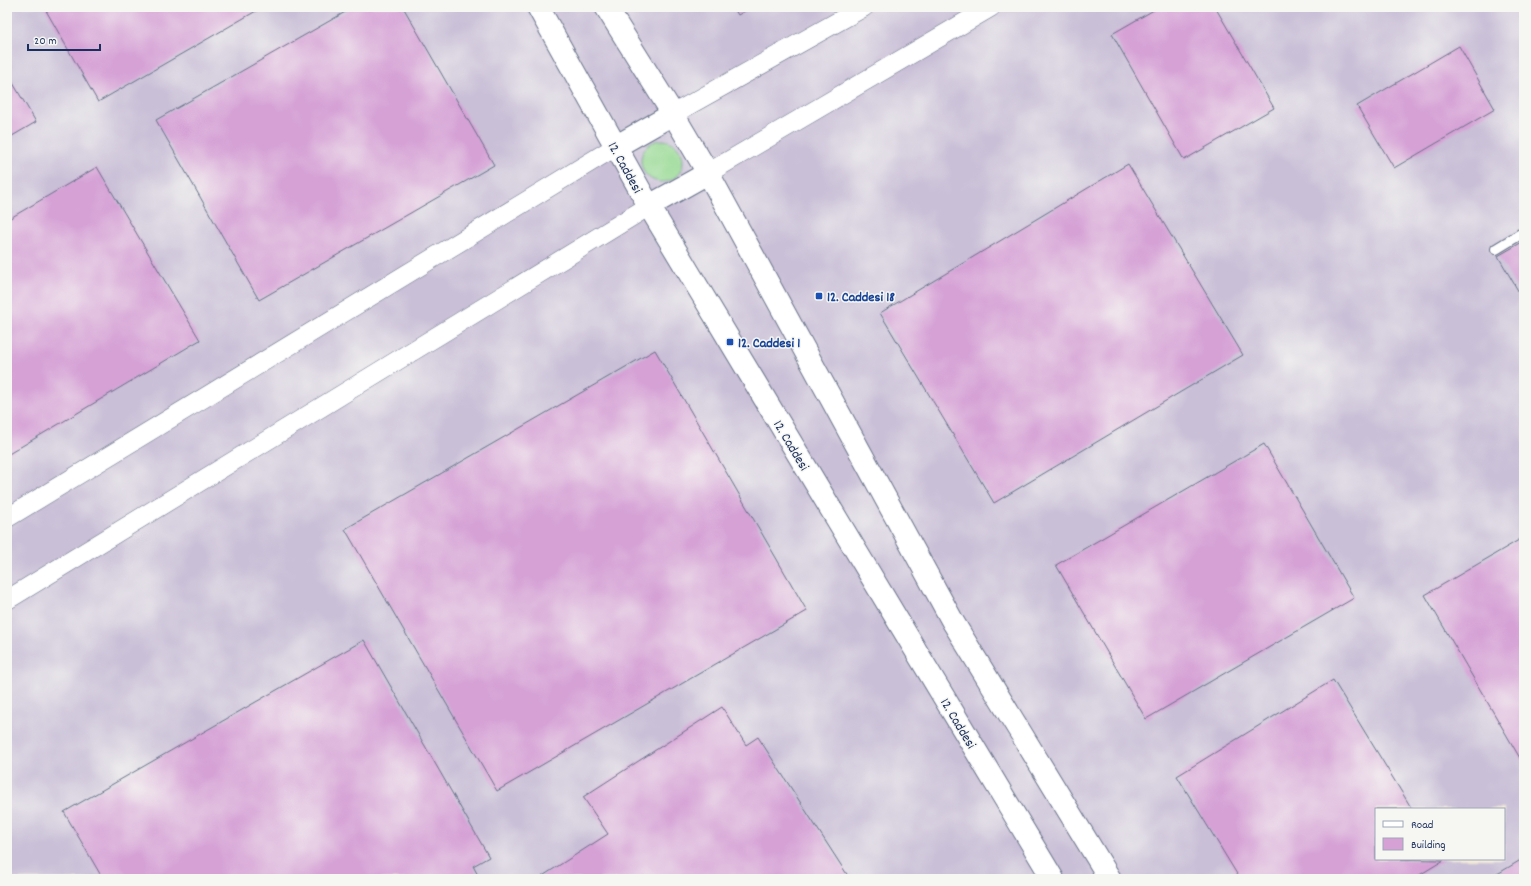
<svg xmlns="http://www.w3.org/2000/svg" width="1531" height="886" viewBox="0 0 1531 886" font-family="Dekko,sans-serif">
<rect width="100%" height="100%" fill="#f6f6f2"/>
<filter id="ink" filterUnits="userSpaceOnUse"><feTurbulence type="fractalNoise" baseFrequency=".025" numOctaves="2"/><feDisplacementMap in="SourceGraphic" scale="8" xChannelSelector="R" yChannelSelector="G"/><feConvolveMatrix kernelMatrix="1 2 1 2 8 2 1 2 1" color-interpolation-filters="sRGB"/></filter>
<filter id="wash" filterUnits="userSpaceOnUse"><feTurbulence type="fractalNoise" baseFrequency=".012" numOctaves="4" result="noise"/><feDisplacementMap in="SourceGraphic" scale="16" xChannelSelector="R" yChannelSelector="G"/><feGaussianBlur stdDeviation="0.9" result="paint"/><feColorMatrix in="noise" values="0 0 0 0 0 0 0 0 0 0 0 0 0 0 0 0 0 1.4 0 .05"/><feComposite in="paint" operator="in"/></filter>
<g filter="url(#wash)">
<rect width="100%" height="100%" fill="#f3ebda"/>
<path fill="#c9bfd7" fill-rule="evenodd" d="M7,7H1524V879H7ZM1376,809H1504V859H1376Z"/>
<path fill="#95d992" stroke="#588478" d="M641 161a21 21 0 1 1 42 0a21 21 0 1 1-42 0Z"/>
<g id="blocks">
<path fill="#d6a2d6" d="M44,7H263L98,102Z
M354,7H403L494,165L259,300L156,120Z
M733,7H752L738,15Z
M1159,7H1215L1274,108L1184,160L1112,34Z
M1459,46L1495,109L1394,168L1357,106Z
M7,73L36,122L7,139Z
M1128,164L1243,355L994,503L880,313Z
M97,167L200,340L7,455V220Z
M1524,241V301L1498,256Z
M655,350L807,611L497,791L345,529Z
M1264,444L1354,598L1146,719L1056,565Z
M1524,537V765L1425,595Z
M364,640L489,857L473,866L480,879H103L64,812Z
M1333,680L1412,809H1376V859L1444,860L1413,879H1240L1177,776Z
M722,707L746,745L758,737L850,879H542L541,877L608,834L583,797Z
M1524,858V879H1489Z"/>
</g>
</g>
<g filter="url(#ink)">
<use href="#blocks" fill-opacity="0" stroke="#677189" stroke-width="1"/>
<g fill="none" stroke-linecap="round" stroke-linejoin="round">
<g stroke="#677189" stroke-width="12">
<path id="service" d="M1496,249L1524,232"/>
</g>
<g stroke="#677189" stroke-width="20">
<path id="minor" d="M673,114L864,7
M708,173L991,7
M7,518L615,147
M7,600L649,206"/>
</g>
<g stroke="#677189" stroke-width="24">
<path id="tertiary" d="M538,7L649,206L1053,879
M606,7L673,114L708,173L953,622L1110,879
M615,147L673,114
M649,206L708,173"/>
</g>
<use href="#service" stroke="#fff" stroke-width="10"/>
<use href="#minor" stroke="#fff" stroke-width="19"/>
<use href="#tertiary" stroke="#fff" stroke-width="22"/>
</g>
</g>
<g fill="#1a4fb4" stroke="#f6f6f2" stroke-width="1.5">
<rect x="815" y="292" width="8" height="8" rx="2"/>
<rect x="726" y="338" width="8" height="8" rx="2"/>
</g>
<g text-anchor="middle" stroke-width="3" stroke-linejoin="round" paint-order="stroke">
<g font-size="14" fill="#1b2f5e" stroke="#f6f6f2">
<text transform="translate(626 167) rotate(61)" y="5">12. Caddesi</text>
<text transform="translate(792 445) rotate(59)" y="5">12. Caddesi</text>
<text transform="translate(959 723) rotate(59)" y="5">12. Caddesi</text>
</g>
<g font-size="14" font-weight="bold" fill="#164399" stroke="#f6f6f2" text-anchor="start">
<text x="827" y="301">12. Caddesi 18</text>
<text x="738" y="347">12. Caddesi 1</text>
</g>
</g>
<rect width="1531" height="886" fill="none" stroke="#f6f6f2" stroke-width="24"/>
<rect x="1375" y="808" width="130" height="52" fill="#f6f6f2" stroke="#9ea6b7"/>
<rect x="1383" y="821" width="20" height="6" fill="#ffffff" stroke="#9ea6b7"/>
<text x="1411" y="828" font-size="12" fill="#1b2f5e">Road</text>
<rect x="1383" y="838" width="20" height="12" fill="#d6a2d6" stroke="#9ea6b7"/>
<text x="1411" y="848" font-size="12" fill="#1b2f5e">Building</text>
<path d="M28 44v6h72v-6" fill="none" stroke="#1b2f5e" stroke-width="2"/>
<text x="34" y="44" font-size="12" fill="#1b2f5e" stroke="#f6f6f2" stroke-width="3" paint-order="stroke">20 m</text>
</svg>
